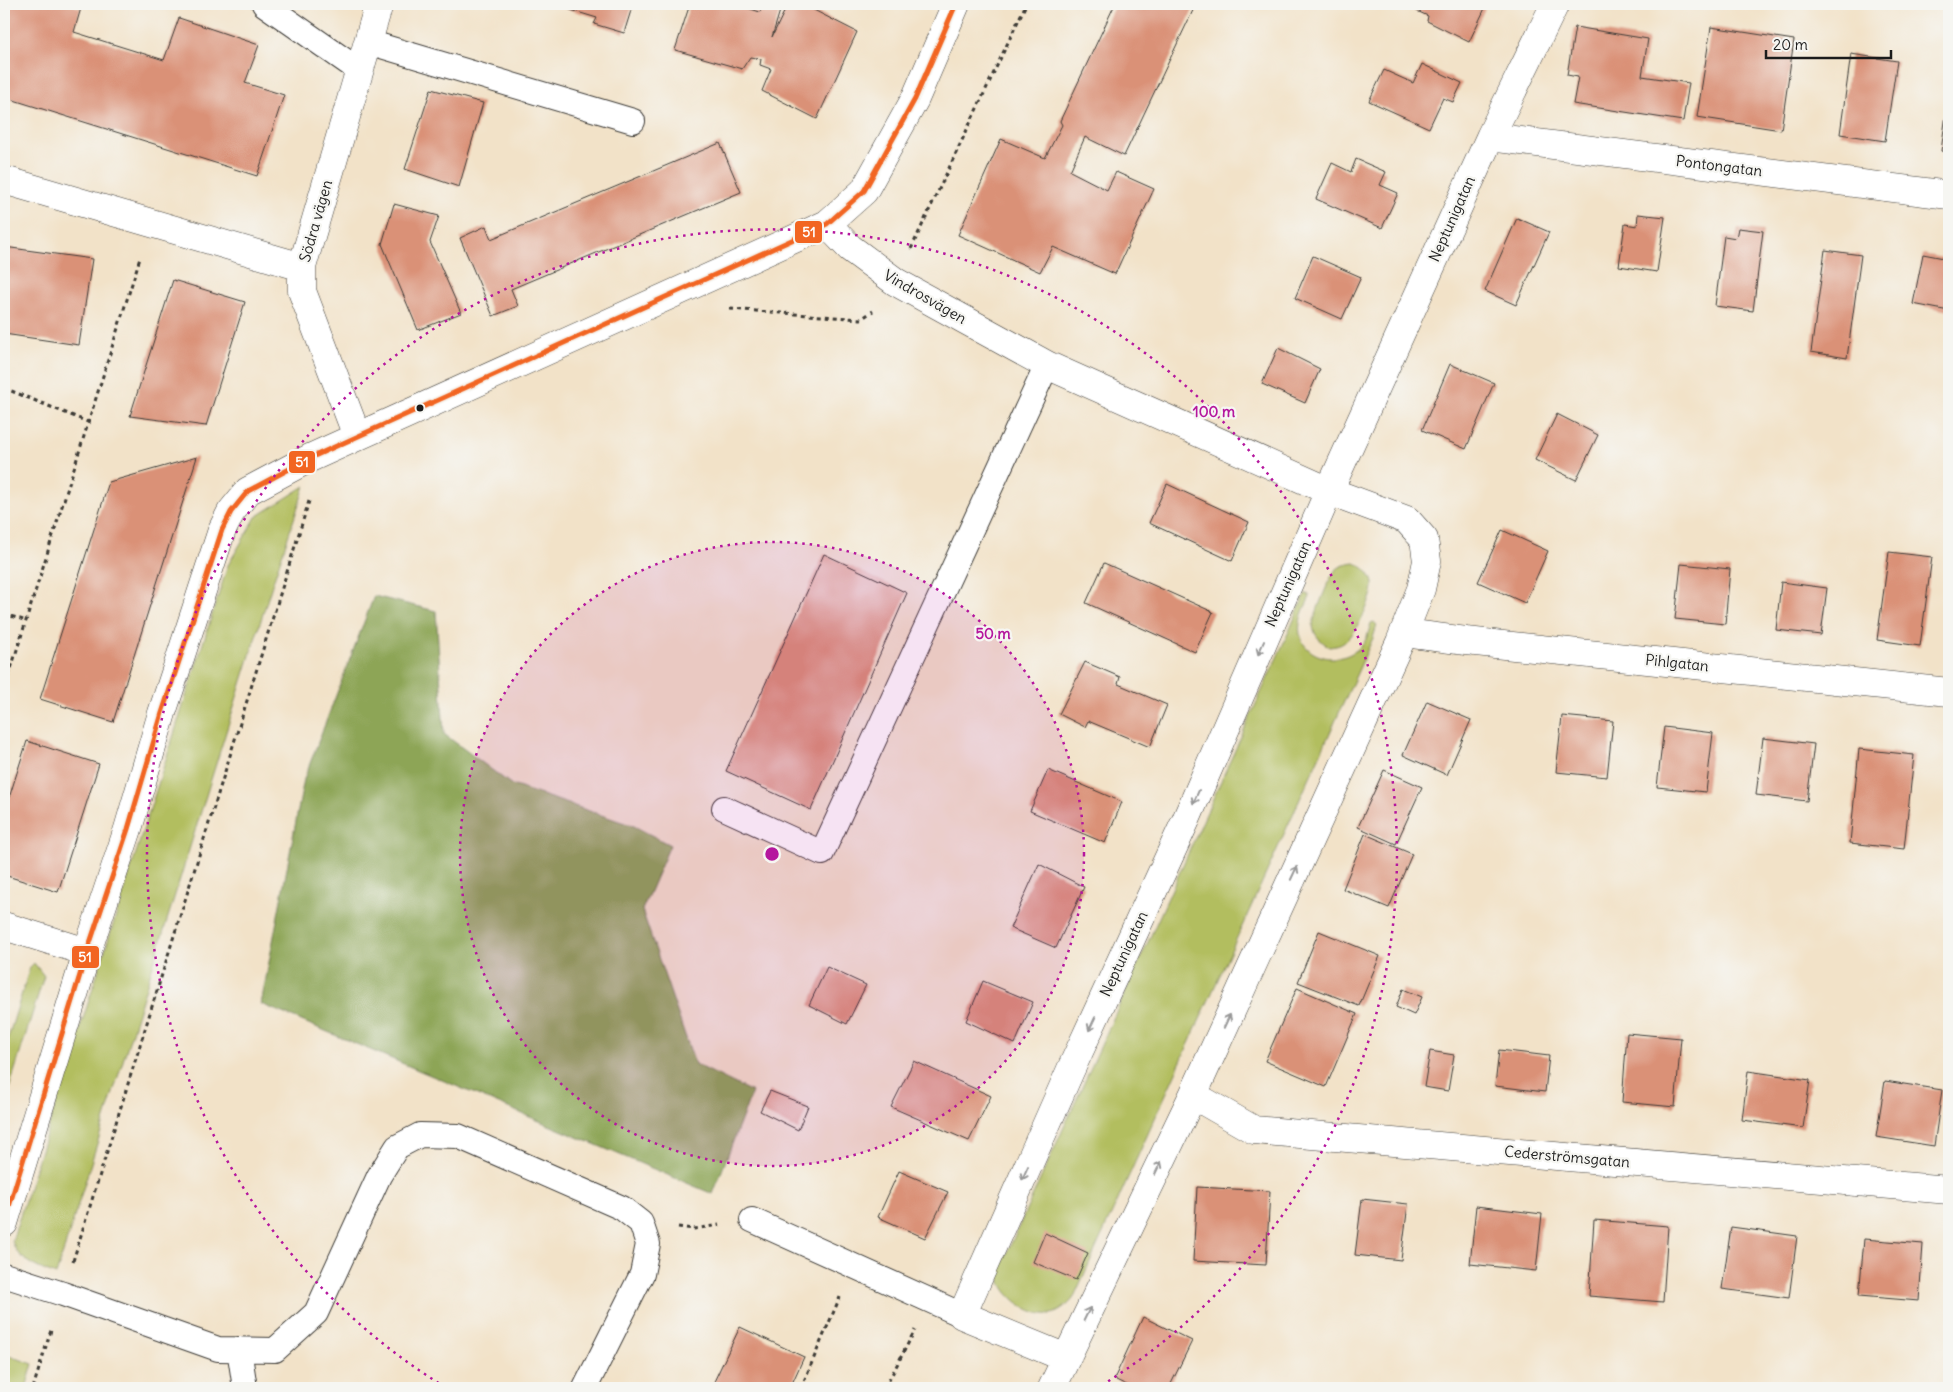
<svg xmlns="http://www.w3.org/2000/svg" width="1953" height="1392" viewBox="0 0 1953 1392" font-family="Delius,sans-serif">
<rect width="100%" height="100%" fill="#f6f6f2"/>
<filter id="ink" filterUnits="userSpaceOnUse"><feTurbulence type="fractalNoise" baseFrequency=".02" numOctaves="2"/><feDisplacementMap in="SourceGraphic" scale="10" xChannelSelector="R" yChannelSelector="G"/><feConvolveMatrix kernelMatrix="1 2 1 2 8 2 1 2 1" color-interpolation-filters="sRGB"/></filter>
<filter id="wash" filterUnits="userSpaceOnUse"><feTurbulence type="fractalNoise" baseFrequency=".0096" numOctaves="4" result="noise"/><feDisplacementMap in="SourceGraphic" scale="20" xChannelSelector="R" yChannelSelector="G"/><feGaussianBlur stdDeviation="1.12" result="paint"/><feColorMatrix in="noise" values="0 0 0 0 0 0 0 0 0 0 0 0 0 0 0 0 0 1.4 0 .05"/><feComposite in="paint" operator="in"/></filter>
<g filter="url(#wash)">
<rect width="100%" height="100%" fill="#f2e2c8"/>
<path fill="#b2be5f" stroke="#676d3e" d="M305,486L272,585L56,1275C38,1268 18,1261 12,1241L228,565L256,517Z
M1355,563C1364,567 1371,574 1373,583C1375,595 1356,633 1347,640C1341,646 1336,646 1329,647C1321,641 1314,636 1313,626C1313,618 1329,579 1334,572C1339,565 1348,564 1355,563Z
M1305,594H1308L1310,597C1306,605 1301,614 1300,623C1294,659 1345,671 1365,641C1368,636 1369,629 1371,623L1374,622L1377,625L1373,638L1073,1299C1068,1305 1062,1310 1055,1313C1036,1320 1004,1298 1000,1279C999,1276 1000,1272 1000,1268L1289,631Z
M34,963L44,976L4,1105V1051L30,967Z
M4,1354L33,1364L26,1388H4Z"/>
<path fill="#8da556" stroke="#546039" d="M374,596L436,611L444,734L512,785L634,826L670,845L642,910L695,1064L752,1092L713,1194L261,1004L304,779Z"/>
<g id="blocks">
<path fill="#da9177" d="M4,4H69L81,8L74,32L164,60L179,18L259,45L245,83L284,95L257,176L4,97Z
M551,4H633L624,33L594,24L597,18Z
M690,4H735L760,12L763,4H782L772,37L788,4H807L806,6L857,32L817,119L762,91L771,69L760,65L761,59L750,57L742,69L675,50Z
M1115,4H1196L1124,156L1085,137L1070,171L1107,190L1116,172L1154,189L1115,274L1053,247L1040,272L958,235L1001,139L1045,158L1062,125L1060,121Z
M1409,4H1487L1469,42L1427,21L1428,16L1408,7Z
M1575,27L1648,39L1642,76L1689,83L1683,121L1573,104L1578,77L1567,75Z
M1711,27L1794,40L1781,130L1697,117Z
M1851,54L1897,61L1885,141L1840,134Z
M1422,64L1462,83L1453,102L1443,98L1429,128L1369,101L1384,70L1413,83Z
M431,89L483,103L459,187L405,169Z
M1948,99H1949V153L1941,151Z
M720,143L741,192L511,289L518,306L493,316L460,238L486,226L491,239Z
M1356,159L1386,172L1380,185L1398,193L1382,228L1316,199L1332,163L1351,172Z
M394,204L439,216L430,242L461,313L418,330L382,244Z
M1638,214L1665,217L1657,272L1619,266L1625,224L1637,226Z
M1517,218L1549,232L1516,305L1485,291Z
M1738,228L1763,231L1753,311L1715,306L1724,236L1736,238Z
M4,247L92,259L79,345L4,334Z
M1825,250L1861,255L1847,358L1811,352Z
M1923,254L1949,259V311L1913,304Z
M1313,256L1361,277L1342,319L1295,298Z
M173,280L245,302L206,426L130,416Z
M1278,348L1320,369L1305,403L1262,384Z
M1450,364L1494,383L1466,449L1422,430Z
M1557,414L1598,435L1576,480L1535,460Z
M197,457L113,722L40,699L109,482Z
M1167,484L1249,522L1232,561L1149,523Z
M1502,530L1548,551L1525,603L1478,582Z
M1889,552L1932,557L1920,646L1877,640Z
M824,554L907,593L811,810L726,771Z
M1104,563L1213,612L1195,652L1086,603Z
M1681,564L1730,569L1725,624L1675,619Z
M1781,582L1827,588L1821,635L1776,630Z
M1085,662L1120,677L1118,684L1167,705L1150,747L1088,721L1085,727L1059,714Z
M1427,701L1471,720L1447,775L1403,755Z
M1562,716L1613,721L1607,777L1556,772Z
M1664,727L1713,733L1706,792L1657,787Z
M1763,738L1814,744L1807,801L1756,795Z
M27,741L99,764L58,892L4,875V814Z
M1859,749L1914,755L1904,849L1850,843Z
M1048,770L1122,802L1105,843L1030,811Z
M1384,770L1422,787L1396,844L1358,827Z
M1365,834L1412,854L1389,908L1343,889Z
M1039,864L1084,887L1056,948L1010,928Z
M1319,931L1380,956L1359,1006L1298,982Z
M827,967L866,985L847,1024L809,1005Z
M983,981L1033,1002L1015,1044L966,1021Z
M1297,988L1357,1014L1326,1087L1265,1061Z
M1403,989L1422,997L1414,1015L1396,1007Z
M1627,1033L1681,1038L1675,1107L1622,1102Z
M1499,1050L1549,1056L1545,1092L1495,1086Z
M1430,1051L1454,1055L1448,1091L1424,1087Z
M914,1061L991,1096L969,1141L891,1107Z
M1748,1071L1810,1080L1803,1128L1742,1120Z
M1885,1081L1942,1090L1934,1146L1876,1137Z
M770,1091L808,1106L798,1130L760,1111Z
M899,1171L948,1192L925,1238L878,1217Z
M1197,1187L1270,1191L1266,1265L1193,1261Z
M1362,1199L1408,1204L1401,1260L1355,1255Z
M1476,1206L1542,1214L1536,1271L1470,1264Z
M1594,1220L1668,1226L1663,1302L1589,1296Z
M1731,1227L1797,1236L1789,1298L1722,1289Z
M1045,1233L1088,1253L1076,1280L1033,1262Z
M1864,1239L1923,1244L1919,1301L1859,1296Z
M1143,1317L1192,1341L1169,1388H1133L1114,1379Z
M740,1327L804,1357L790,1388H711Z"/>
</g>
</g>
<g filter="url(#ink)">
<use href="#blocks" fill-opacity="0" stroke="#3c3a36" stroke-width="1"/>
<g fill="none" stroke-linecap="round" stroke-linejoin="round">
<g stroke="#3c3a36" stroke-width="26">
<path id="service" d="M264,4L360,71
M368,42L633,121
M724,808L822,853L1047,365
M752,1220L962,1315
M4,1275L63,1294L218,1349L275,1350L316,1313L379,1176L397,1147L420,1135L458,1136L622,1208L641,1223L648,1244L642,1274L585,1388
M239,1349L245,1388"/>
</g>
<g stroke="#3c3a36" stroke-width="29">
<path id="minor" d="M1490,137L1949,195
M4,180L302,267
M827,224L850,248L896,282L1047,365L1329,491L1407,520L1424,539L1427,561L1421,589L1400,642L1193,1095L1052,1388
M357,436L302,291V267L379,4
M1405,633L1466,641L1949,692
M4,926L87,952
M1193,1095L1254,1130L1949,1190
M1066,1358L962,1315L1071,1069L1186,820L1329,491L1490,137L1555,4"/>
</g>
<g stroke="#3c3a36" stroke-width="29">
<path id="tertiary" d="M4,1223L87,952L128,829L162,713L222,530L231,512L248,491L310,458L827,224L864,191L915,99L956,4"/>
</g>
<path stroke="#3c3a36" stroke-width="3" stroke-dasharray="4 4" stroke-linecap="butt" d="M911,249L1026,4
M730,309L861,319L873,311
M4,388L88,422
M4,614L27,621
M4,691L140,258
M678,1227L694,1229L719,1225
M73,1261L309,501
M803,1384L813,1388
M33,1388L52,1327
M801,1388L840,1297
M885,1388L915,1330"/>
<use href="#service" stroke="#fff" stroke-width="24"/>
<use href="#minor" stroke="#fff" stroke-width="28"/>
<use href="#tertiary" stroke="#fff" stroke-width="28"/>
<g stroke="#f6f6f2" stroke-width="9">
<path id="bus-1" d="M4,1223L87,952L128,829L162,713L222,530L231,512L248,491L310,458L827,224L864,191L915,99L956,4"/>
</g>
<use href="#bus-1" stroke="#f26522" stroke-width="5"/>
</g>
<defs><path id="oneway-shaft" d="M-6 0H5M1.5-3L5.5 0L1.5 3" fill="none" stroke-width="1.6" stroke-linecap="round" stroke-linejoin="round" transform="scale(1.25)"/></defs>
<g stroke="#999">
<use href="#oneway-shaft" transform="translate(1261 648) rotate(114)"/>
<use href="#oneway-shaft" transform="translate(1196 797) rotate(114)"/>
<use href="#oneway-shaft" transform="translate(1294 873) rotate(-65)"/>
<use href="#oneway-shaft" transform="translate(1227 1021) rotate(-65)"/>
<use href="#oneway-shaft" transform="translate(1092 1024) rotate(115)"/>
<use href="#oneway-shaft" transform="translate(1158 1168) rotate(-64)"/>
<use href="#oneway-shaft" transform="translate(1025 1173) rotate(114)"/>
<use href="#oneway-shaft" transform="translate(1087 1314) rotate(-64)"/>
</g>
</g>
<circle cx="772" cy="854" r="312" fill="#b5179e" fill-opacity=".12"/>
<g fill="none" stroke="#b5179e" stroke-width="2.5" stroke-dasharray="2.5 5">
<circle cx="772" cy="854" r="312"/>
<path d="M445 1387A625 625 0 1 1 1099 1387"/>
</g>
<circle fill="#1c1c1c" stroke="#f6f6f2" stroke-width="2" cx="420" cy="408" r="4.5"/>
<g text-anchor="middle" stroke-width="4.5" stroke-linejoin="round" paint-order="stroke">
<g font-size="15" fill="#1c1c1c" stroke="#f6f6f2">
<text transform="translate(1719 166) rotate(7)" y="5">Pontongatan</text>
<text transform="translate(1452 219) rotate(-66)" y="5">Neptunigatan</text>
<text transform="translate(316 221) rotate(-74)" y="5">Södra vägen</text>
<text transform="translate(925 297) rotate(30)" y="5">Vindrosvägen</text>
<text transform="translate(1288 584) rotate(-66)" y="5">Neptunigatan</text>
<text transform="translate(1677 663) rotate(6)" y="5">Pihlgatan</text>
<text transform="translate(1124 954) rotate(-65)" y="5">Neptunigatan</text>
<text transform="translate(1567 1157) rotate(5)" y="5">Cederströmsgatan</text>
</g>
</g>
<circle cx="772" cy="854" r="8" fill="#b5179e" stroke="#f6f6f2" stroke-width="2.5"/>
<g font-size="15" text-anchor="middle" font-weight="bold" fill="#b5179e" stroke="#f6f6f2" stroke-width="4.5" stroke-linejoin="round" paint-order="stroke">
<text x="1214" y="417">100 m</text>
<text x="993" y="639">50 m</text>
</g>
<g stroke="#f6f6f2" stroke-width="2">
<rect x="794" y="220" width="29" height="24" rx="5" fill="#f26522"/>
<rect x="288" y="450" width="28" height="24" rx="5" fill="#f26522"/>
<rect x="71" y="945" width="29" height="24" rx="5" fill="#f26522"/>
</g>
<g font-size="14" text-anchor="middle" font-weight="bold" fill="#fff">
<text x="809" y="237">51</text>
<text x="302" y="467">51</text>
<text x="85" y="962">51</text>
</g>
<rect width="1953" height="1392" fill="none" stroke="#f6f6f2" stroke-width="20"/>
<path d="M1766 50v8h125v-8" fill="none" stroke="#1c1c1c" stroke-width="2.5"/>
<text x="1773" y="50" font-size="15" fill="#1c1c1c" stroke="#f6f6f2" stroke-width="4" paint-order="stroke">20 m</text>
</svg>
